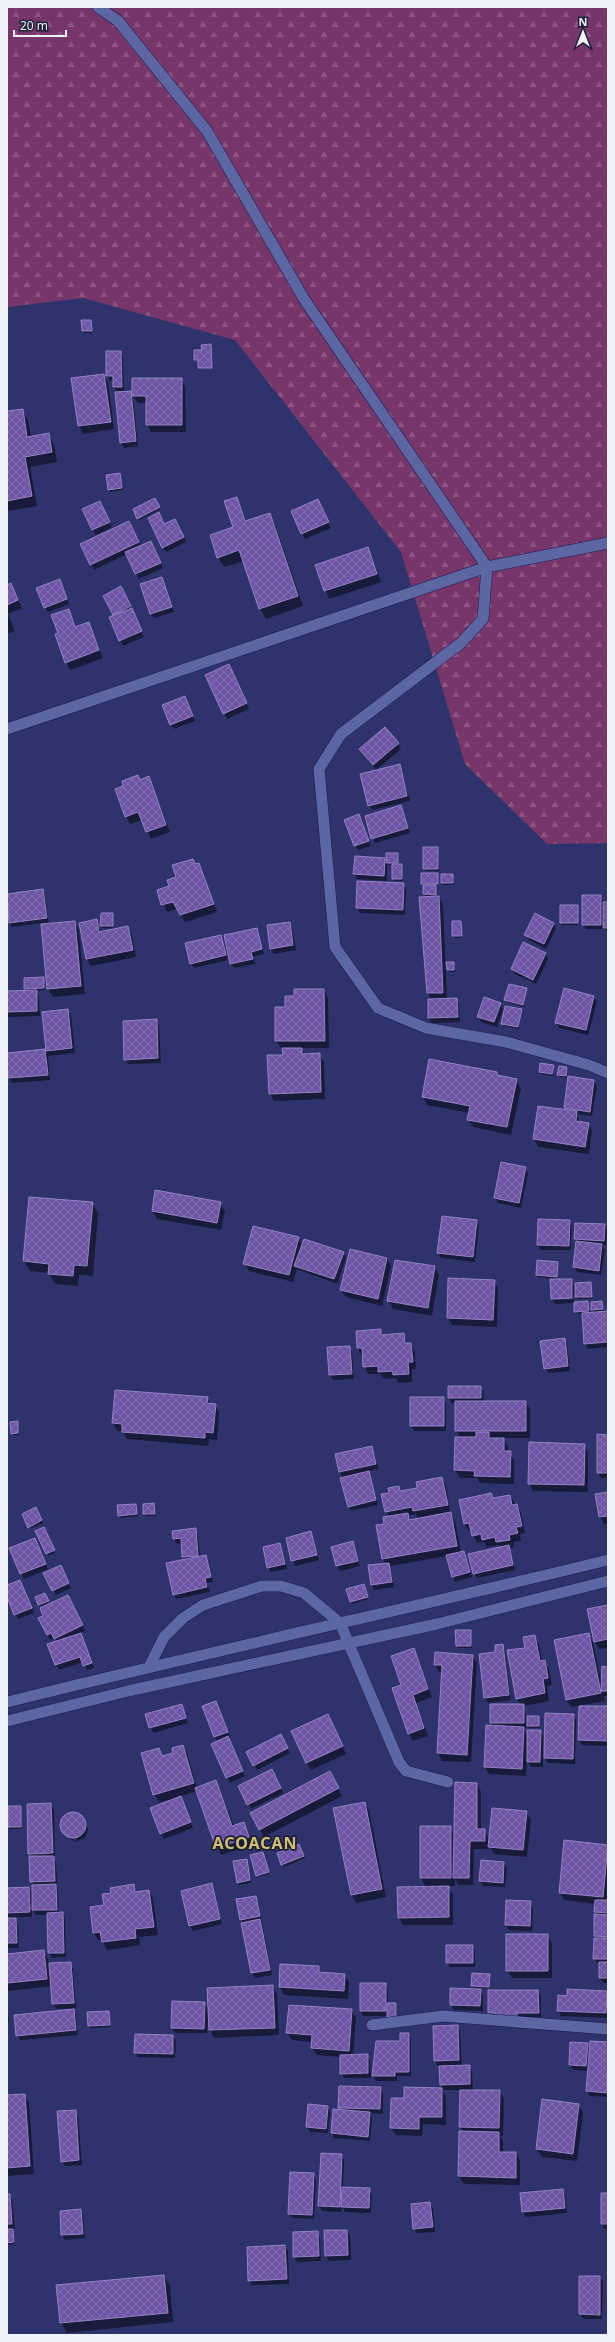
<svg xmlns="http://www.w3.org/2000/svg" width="615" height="2342" viewBox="0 0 615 2342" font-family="'Noto Sans',sans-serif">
<defs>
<pattern id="forest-firs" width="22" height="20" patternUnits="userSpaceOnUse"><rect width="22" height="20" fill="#77366a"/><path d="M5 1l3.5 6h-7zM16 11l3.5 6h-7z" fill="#8b5480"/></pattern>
<pattern id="building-cross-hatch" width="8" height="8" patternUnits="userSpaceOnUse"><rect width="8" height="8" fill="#6d54a5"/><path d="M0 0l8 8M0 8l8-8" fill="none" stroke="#826db2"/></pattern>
</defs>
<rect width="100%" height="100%" fill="#2e346b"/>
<path fill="url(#forest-firs)" d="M7,7H608V843L547,844L465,764L401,552L235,340L83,298L7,307Z"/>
<path fill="#0007" fill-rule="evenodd" d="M91,321L92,333H84L83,331Z
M211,345L212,366L199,367V362L195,360V351H203Z
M120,352L123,357L124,392H130L133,397L138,446L124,448L121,443L118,393L114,387V380L110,381L107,376Z
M103,375L108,382L114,429L83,434L79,426L72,379Z
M181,379L185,387L186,432H151L147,424V403H138L133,396Z
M22,410L28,420L31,437L48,434L54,444L57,462L30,467L37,506L7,511V412Z
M120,474L123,490L110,492L109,490Z
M236,498L246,521L270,514L275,524L303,606L266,619L260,609L244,561L224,567L218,557L234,528Z
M155,499L160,509L139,520L134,510Z
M321,506L331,528L305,539L292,512Z
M102,507L112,527L96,535L83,510Z
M161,519L164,525H178L186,542L166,552L163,547Z
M131,527L141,546L153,547L163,568L139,579L127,554L94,570L82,545Z
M368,548L381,582L329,599L316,565Z
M162,578L174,612L154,618L151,613Z
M59,580L69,604L48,612L45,607Z
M11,585L22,608L8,614L15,631L7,634V586Z
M121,588L144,637L123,646L110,618L115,616L105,596Z
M68,610L76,628L89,623L103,658L70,670L66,662L59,634Z
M231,671L249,709L227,719L206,676Z
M185,697L195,721L173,729L171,725Z
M398,744L401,749L376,770L360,750Z
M399,766L410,801L372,810L369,805Z
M148,778L170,832L151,839L142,820L130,824L126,816L140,781Z
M401,807L410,833L375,843L372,838Z
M361,821L371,846L358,850L355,845Z
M438,848L439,871H426L424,869Z
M397,854L399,865L402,867L403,881H394L393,865H387V881L357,879L355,874L356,857L385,859L387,863Z
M193,860L196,865L199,864L203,872L217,912L185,922L177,909L167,912L158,890L170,887Z
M437,874L438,886H435L436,897H439L443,905L447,999H456L459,1004L460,1022L432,1023L429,1018L431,1000L428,993L426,898L422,884Z
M442,875H452L454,885H443Z
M358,882L403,884L406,889L405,915L360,913L357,908Z
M42,890L45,895L49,924L74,922L79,930L85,994L53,997L48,989L42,923L12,927L10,922L7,895Z
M601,896L603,903H608V933L605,929H586L583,924Z
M577,906L578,925H562L561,922Z
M112,914L113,928H103L101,926Z
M96,920L101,932L127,927L132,935L136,957L91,966L87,959Z
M461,922L462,938H455L453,936Z
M289,923L292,928L296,950L274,954L271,949Z
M553,923L556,928L546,949L529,940L526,935Z
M257,929L264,954L253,957L255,964L234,968L231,963Z
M220,936L228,960L194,968L191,963Z
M546,954L548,959L536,984L515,974L512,969Z
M453,963L455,972H449L448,970Z
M43,978L45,990L36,991L39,996L40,1016L8,1017L7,992H27L25,979Z
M526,989L524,1007L507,1002L506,1000Z
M324,990L328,998L329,1048H301L305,1055L319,1054L324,1062L325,1099L274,1101L270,1093L284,1056L283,1048H281L276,1041L286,1008L295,997Z
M594,997L597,1002L588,1035L559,1028L556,1023Z
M500,1004L503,1009L497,1027L481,1022L479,1017Z
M68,1010L71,1015L75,1053L48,1056L50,1080L12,1083L9,1078L7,1054L47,1050Z
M521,1010L519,1029L503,1026L502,1024Z
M156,1020L159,1025L161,1063L128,1064L125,1059Z
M553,1065V1076L541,1074L540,1072Z
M567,1068V1078L560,1077L558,1075Z
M497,1073L498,1076L516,1080L521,1088L511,1135L473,1127L468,1119L470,1113L427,1105L423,1097Z
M594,1081L597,1086L592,1116L577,1114L580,1123L588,1124L592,1131L589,1154L538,1147L534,1139L567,1111L565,1108Z
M502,1163L525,1168L528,1173L521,1208L498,1203L495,1198Z
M156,1192L220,1203L225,1211L221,1230L157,1219L153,1211Z
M92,1203L98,1213L93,1276L79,1275L78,1286L55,1284L49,1273L30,1271L24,1261Z
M476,1221L479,1226L475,1262L441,1258L438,1253Z
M569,1221L572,1226L571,1250H541L538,1245Z
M576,1224H604L607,1230L606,1245H602L605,1250L601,1275L577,1272L574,1267L577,1242Z
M298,1238L302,1245L343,1253L346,1258L337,1284L297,1269L293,1282L249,1271L245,1264Z
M387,1259L391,1266L382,1306L346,1297L341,1290Z
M558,1263L557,1280H571L576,1289L591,1283L592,1299H577L574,1294V1297L553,1298V1300L574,1299V1303L588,1302L590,1313H594L592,1309L602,1302L604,1312H608V1347L588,1349L585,1344L583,1313L577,1314L575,1303L555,1304L552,1299L557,1279L538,1277L537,1275Z
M434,1267L439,1275L432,1316L393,1309L389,1301Z
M494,1281L498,1288L497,1327L452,1325L448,1318Z
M380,1330L383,1335L403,1334L408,1344H411L415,1352L416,1369H412V1382L398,1383L396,1378L384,1379L380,1374H368L358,1348Z
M564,1339L567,1344L570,1371L548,1373L545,1368Z
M349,1347L352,1352L354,1379L333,1380L330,1375L328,1348Z
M449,1387H480L483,1392L484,1402H526L530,1409V1438H503L508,1447V1452L514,1460V1484L480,1483L477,1478H460L455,1470L461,1438L456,1430V1403H451L449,1398Z
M115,1391L207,1398L211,1404L215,1405L219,1412L217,1440L209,1439L208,1446L127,1439L123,1431H117L113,1423Z
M443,1398L446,1403V1431H414L411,1425Z
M17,1422L19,1435H13L12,1433Z
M608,1436V1478H601L598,1473Z
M584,1445L588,1453V1492L533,1491L529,1483Z
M372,1447L379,1469L368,1471L378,1505L351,1511L336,1455Z
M441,1478L446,1485L450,1512L455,1521L461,1553L463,1552L466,1557L472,1577L455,1582L447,1556L390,1566L394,1587L374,1590L372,1585L386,1564L383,1559L385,1525L389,1517L382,1495L390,1493L399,1487L401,1492L418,1489ZM416,1514L418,1519L411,1520L408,1516Z
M608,1493V1524H604L600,1517Z
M510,1496L521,1512L525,1533L520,1534L521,1541L513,1542L514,1547L509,1548L515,1570L477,1578L474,1573L501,1548L499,1545L487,1547L484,1542L477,1543L472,1531H469L464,1523L494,1499Z
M154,1504L156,1516H146L144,1505Z
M136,1505L138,1516L120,1518L119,1515Z
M35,1508L43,1523L30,1529L23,1514Z
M45,1530L55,1553L48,1556L47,1554Z
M196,1530L198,1535L200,1557L205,1556L208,1561L213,1582L207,1583L210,1592L176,1599L174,1594L185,1560L182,1543L177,1544L174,1539Z
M311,1532L319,1560L295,1566L287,1538Z
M35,1539L48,1569L24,1579L11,1549Z
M352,1542L360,1566L340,1571L337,1566Z
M280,1544L287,1569L271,1572L268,1567Z
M63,1571L71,1588L56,1595L53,1590Z
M20,1581L34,1613L18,1619L7,1594V1587Z
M364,1587L368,1599L352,1604L351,1602Z
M46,1596L49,1603L41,1606L39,1604Z
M71,1601L85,1631L80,1633L94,1668L87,1670L83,1662L59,1670L56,1665L57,1642L55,1638L50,1640L40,1619Z
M608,1606V1648L599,1649L595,1642Z
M470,1631L472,1648H458L457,1646Z
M589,1635L593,1642L602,1685L608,1668V1696H604L605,1701L571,1707L567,1700Z
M534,1636L539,1644L542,1661L549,1669L552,1685L547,1686L549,1701L524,1706L526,1717H538L540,1728H529L526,1723V1728H524L528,1736L540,1731L543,1736V1767H531L527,1761L526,1776L489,1774L485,1767L493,1727L491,1723L520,1705L517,1698L526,1648Z
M502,1645L505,1650L511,1700L488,1703L485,1698L497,1653Z
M414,1650L432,1697L416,1703L428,1736L413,1741L409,1733L402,1686Z
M472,1656L477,1663L471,1762L442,1761L438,1753L442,1672H439L435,1665Z
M216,1702L230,1737L227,1738L245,1776L230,1783L212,1745L218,1742L214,1736Z
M181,1705L188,1723L153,1733L147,1715Z
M608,1707V1746L582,1745L579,1740Z
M574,1715L576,1720L575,1764L548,1763L545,1758Z
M332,1723L346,1754L311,1770L306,1762Z
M283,1740L290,1753L257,1770L247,1752Z
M183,1746L187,1753L197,1788L216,1781L234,1826L244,1823L253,1845L221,1855L197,1791L180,1796L193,1828L164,1839L161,1834L178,1798L159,1802L154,1794L159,1749L163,1757L175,1754Z
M330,1773L342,1796L264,1837L251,1814Z
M275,1776L283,1793L251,1809L248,1804Z
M477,1784L481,1792V1830H484L490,1840L526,1812L531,1819L527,1857L494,1854L489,1845V1849H474L473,1885H458L455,1878V1886H447L453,1895V1925H403L399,1918L426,1888L421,1878V1827H450L455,1835Z
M364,1803L369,1810L386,1897L356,1903L352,1895L335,1809Z
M51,1804L54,1809L55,1858H54L56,1862L59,1914L63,1913L65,1918L66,1957L52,1958L49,1953L48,1915H36L32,1908V1917H15L18,1924L19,1948H7V1889L29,1888L33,1895L32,1857L29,1853Z
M20,1807L21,1829H10L9,1826Z
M74,1813L82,1818L88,1829L85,1838L75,1842L65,1835L76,1841L77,1839L63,1832L61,1827L64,1817Z
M565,1841L608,1846V1983H603L600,1978V1964L597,1963L594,1958L597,1915L596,1904L564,1900L560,1893Z
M299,1845L305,1858L284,1867L278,1853Z
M264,1855L269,1874L258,1877L257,1875Z
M247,1862L251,1883L239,1885L238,1882Z
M504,1863L507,1868L505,1887L483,1886L480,1881Z
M211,1884L222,1924L193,1931L190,1926Z
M133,1886L138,1893L149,1891L153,1899L158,1935L139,1937L140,1945L107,1950L102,1940H98L94,1933L105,1906L112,1894Z
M255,1897L258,1902L272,1975L255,1978L252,1973L241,1919Z
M530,1902L533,1907L532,1931L509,1930L506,1925Z
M547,1935L552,1943V1978H512L507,1970Z
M472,1946L475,1951V1967H450L447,1962Z
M43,1951L48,1959L49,1975L70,1963L73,1968L76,2008L56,2009L53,2004L52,1986L7,1991V1955Z
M281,1965L318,1967L322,1973L344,1975L349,1982L348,1999L284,1995L280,1987Z
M489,1975L490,1988H479L483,1995V2011L454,2010L451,2005L474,1990L472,1986Z
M385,1984L388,1989V2004H396L397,2006V2019H389L387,2016H363L361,2011Z
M273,1986L277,1994L279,2035L214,2038L210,2030L208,1989Z
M538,1991L541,1996V2017H492L489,2012Z
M607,1992L608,2018L561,2016L558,2011L568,1997Z
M204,2003L209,2010L207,2033H175L172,2028Z
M7,2005L9,2022H7Z
M73,2010L76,2015L78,2035L20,2040L17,2035Z
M351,2010L356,2018L353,2055H367L370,2060L371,2078H344L341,2073V2057L317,2055L312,2048V2042L292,2040L287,2033Z
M108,2012L110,2027L90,2028L89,2026Z
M457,2026L460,2031L462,2066H469L472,2071L473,2091H500L504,2099L503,2136H500L503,2141V2153H516L520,2161V2185L464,2184L459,2176L460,2132H464L460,2127L461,2090H442L446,2097V2125L423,2124L422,2136L396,2135L391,2128L405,2099V2088L443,2089L441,2085L440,2066H438L435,2061Z
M408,2034L411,2039V2076H397V2081H376L373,2076Z
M173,2036L176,2041L175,2058L138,2057L135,2052Z
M591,2042L608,2043V2097L590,2096L587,2091L589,2071L573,2070L570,2065L587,2044L590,2049Z
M340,2087L380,2088L383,2093V2114L370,2113L372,2118L370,2141L334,2138L332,2133L341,2111Z
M24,2095L29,2102L34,2174L7,2176V2096Z
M578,2105L583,2112L577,2161L542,2157L537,2149Z
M327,2107L330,2112L328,2133L310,2132L307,2127Z
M75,2111L78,2116L82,2165L65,2166L62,2161Z
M322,2154L342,2155L344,2160L343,2188L369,2189L372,2194L371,2213L345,2212L342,2207V2212L322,2211L319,2206Z
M313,2174L316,2179L314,2219L292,2218L289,2213Z
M562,2190L565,2195L567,2213L526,2217L523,2212L522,2194Z
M608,2194V2229H604L602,2223Z
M7,2195H9L12,2200L15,2229H12L15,2244L7,2245Z
M430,2203L433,2208L435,2232L417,2233L414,2228Z
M80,2210L83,2215L85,2238L65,2240L62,2235Z
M347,2231L350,2236L351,2260L329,2261L326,2256Z
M317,2232L320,2237L321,2261L297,2262L294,2257Z
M285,2246L288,2251L289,2284L252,2285L249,2280Z
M164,2276L170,2286L173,2322L67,2333L61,2323Z
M580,2277H600L603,2282L602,2319H583L580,2314Z"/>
<path fill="url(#building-cross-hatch)" stroke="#9483c3" d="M81,320H91L92,331H82Z
M211,344L212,368H198V360H194V350H202L201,345Z
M106,351H121L122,387H113V376H106Z
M104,374L111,422L78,426L71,378Z
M132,378H182V425H146V396H132Z
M131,391L136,441L120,443L115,392Z
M23,409L27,437L49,433L52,452L25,457L32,496L7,501V411Z
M120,473L122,488L108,490L106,475Z
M237,497L245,521L270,513L298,596L259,609L239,550L217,558L210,535L233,527L224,501Z
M155,498L160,507L137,519L133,509Z
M318,499L329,522L301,534L291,511Z
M100,501L110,522L92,530L82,509Z
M159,512L164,524L175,519L184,537L162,548L148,518Z
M129,521L139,542L90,565L80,544Z
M151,541L161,563L135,574L125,552Z
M368,547L377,574L324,591L315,565Z
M162,577L172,607L150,614L140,584Z
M60,579L67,599L44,608L36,588Z
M11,583L18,600L7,605V585Z
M121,586L131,606L113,615L103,596Z
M132,608L142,631L119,641L109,617Z
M69,609L75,627L89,622L99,650L65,663L55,634L58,633L51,615Z
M229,664L247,703L223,714L205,675Z
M185,696L193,716L170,725L162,705Z
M385,727L399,743L373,765L359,749Z
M400,764L407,796L368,806L360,774Z
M138,775L140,780L149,776L166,825L146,832L138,812L125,817L115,789L123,786L122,781Z
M401,805L408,828L371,839L365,816Z
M359,814L369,841L354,846L344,820Z
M423,847H438V869H423Z
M386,853H398V863H386Z
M355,856L385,858L384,876L353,874Z
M193,859L195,864L199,863L214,904L180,915L173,902L161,905L157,890L169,886L167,880L176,877L172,865Z
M392,864H402V879H392Z
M421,873H438V884H421Z
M441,874H453V883H441Z
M357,881L404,883L403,910L356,908Z
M423,885H436V895L423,894Z
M43,889L47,918L9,923L7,894Z
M582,895H601V925H582Z
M439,896L443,993H427L419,897Z
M603,902H608V928H603Z
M560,905H578V923H560Z
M101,913H113V926H100Z
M535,913L554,923L544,944L524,935Z
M97,919L99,932L128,926L133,950L86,959L79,923Z
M75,921L81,986L47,989L41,924Z
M452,921H461L462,936H452Z
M290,922L293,945L270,949L267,925Z
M257,928L262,949L251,952L253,959L230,964L224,935Z
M221,935L226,955L190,964L185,943Z
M523,942L546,953L533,980L511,969Z
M446,962H454V970H447Z
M44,977V988L24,989V978Z
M509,984L527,988L523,1005L504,1000Z
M564,988L594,996L586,1030L555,1023Z
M294,989H324L325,1041H275V1007H285V996H294Z
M37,990V1011L7,1012V991Z
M484,997L501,1003L494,1022L477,1017Z
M457,998L458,1017L428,1018V999Z
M505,1006L522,1009L518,1027L501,1024Z
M68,1009L72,1048L46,1051L42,1012Z
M157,1019L158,1058L124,1060L123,1021Z
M282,1048H302V1054L320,1053L321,1092L269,1094L267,1055H283Z
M45,1049L48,1075L8,1078L7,1053Z
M429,1059L497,1072V1075L517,1079L507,1127L467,1120L470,1106L422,1097Z
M540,1063L554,1065L552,1074L539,1072Z
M559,1066L567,1067L566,1076L557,1075Z
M568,1076L594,1080L590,1112L564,1108Z
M538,1106L577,1111L576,1121L589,1123L585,1147L533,1139Z
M501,1162L526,1167L519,1203L494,1198Z
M155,1190L221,1202L217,1223L152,1211Z
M29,1197L93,1202L87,1266L74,1265L73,1276L48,1274L49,1264L23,1261Z
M442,1216L477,1220L473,1257L437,1253Z
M538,1219L570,1220L569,1246L537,1245Z
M575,1223L605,1224L604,1241L574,1239Z
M253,1226L299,1237L289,1275L243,1264Z
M304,1239L344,1252L334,1279L294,1266Z
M576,1241L602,1244L599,1271L573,1267Z
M350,1249L387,1258L378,1299L340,1290Z
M395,1260L435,1266L428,1308L387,1301Z
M537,1260L558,1262L557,1277L536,1275Z
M448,1278L495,1280L493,1320L447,1318Z
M550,1279H572V1298L551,1299Z
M591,1282L592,1297H575V1283Z
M588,1301L589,1311L574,1312V1302Z
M602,1301L603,1309L591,1310V1302Z
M608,1311V1342L584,1344L582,1313Z
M381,1329V1335L404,1333L405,1343H411L413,1362H408L409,1374L393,1375L392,1371L378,1372V1366L363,1367L362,1348H357L356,1331Z
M565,1338L568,1366L544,1369L540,1341Z
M350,1346L352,1374L329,1375L327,1347Z
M448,1386H481V1398H448Z
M115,1390L208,1397L207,1403L216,1404L213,1433L205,1432V1438L122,1432V1424L112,1423Z
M410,1397H444V1426H410Z
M455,1401H526V1431H455Z
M18,1421V1433L11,1434L10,1422Z
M476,1432H489V1438H504V1451H511L510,1477L474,1476L475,1471L454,1470L455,1437H476Z
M597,1434L608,1435V1473H597Z
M529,1442L585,1444L584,1485L528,1484Z
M372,1446L376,1464L339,1472L335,1454Z
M369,1471L376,1500L348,1507L340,1478Z
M442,1477L448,1505L413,1511L412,1507L385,1512L381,1494L389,1493L388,1488L399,1486L400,1491L417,1488L416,1482Z
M608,1492V1516L599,1517L595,1494Z
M491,1493L493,1498L510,1495L512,1505L517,1504L522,1526L516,1527L518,1533L509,1535L510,1540L496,1542L495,1537L482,1540L481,1534L472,1536L469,1523L464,1524L459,1500Z
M154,1503L155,1514H143V1504Z
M136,1504L137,1514L118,1516L117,1505Z
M36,1507L42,1520L28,1528L22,1514Z
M451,1512L457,1546L382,1559L376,1525L384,1524L383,1517L408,1513L409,1520Z
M44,1527L55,1550L46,1554L35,1531Z
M196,1528L198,1556L182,1557L181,1538L173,1539L172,1531Z
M311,1531L317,1555L291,1561L286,1538Z
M35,1538L46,1564L20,1574L9,1548Z
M353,1541L358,1561L336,1566L331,1547Z
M280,1543L285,1564L267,1568L263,1547Z
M509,1545L513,1565L473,1574L468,1554Z
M464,1551L470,1572L452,1577L446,1555Z
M206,1555L211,1577L205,1578L207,1587L173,1595L166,1563Z
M389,1563L392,1582L371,1585L368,1565Z
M61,1565L69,1583L52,1591L43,1573Z
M20,1580L32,1608L14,1615L7,1597V1585Z
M364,1584L368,1597L350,1602L346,1589Z
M45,1593L49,1601L38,1605L35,1597Z
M68,1595L83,1625L54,1639L51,1633L47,1635L38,1618L43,1616L40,1608Z
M608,1605V1639L594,1642L587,1609Z
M455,1630H471V1646H456Z
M81,1633L92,1663L83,1666L80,1657L55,1665L47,1644Z
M589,1633L601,1693L566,1700L554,1640Z
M535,1635L540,1661L545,1660L548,1678L543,1679L545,1693L516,1699L507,1650L525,1648L523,1637Z
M503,1644L509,1695L484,1698L479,1654L495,1652V1645Z
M414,1648L428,1689L413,1695L424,1728L408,1734L392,1688L401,1685L391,1656Z
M435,1652L473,1655L467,1755L437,1753L442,1665H434Z
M602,1666L608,1667V1691H601Z
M216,1701L228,1732L214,1737L202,1706Z
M182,1704L186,1718L149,1728L145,1714Z
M490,1704H524V1723H490Z
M579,1706H608V1741L578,1740Z
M545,1713L574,1714L573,1759L544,1758Z
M328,1714L343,1746L306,1763L291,1731Z
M527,1716H539V1726H527Z
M486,1725L524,1727L522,1769L484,1767Z
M527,1730H541L540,1762H527Z
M281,1734L288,1748L253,1766L246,1752Z
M228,1736L243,1771L226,1778L211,1744Z
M183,1745L194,1783L153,1795L141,1753L159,1748L162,1756L173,1753L172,1748Z
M272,1769L281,1788L247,1805L238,1786Z
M330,1771L339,1788L259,1830L250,1813Z
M216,1780L232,1826L244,1822L249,1837L216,1848L195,1788Z
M455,1782L477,1783V1829H485V1841H470L469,1878H453Z
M181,1796L191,1822L160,1834L150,1808Z
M365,1802L382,1889L351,1895L333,1808Z
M51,1803L53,1853L28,1854L27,1804Z
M8,1806H21V1827H8Z
M492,1808L527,1811L523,1850L488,1847Z
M60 1825a13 13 0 1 1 26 0a13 13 0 1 1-26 0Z
M420,1826H451V1878H420Z
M564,1840L608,1845L603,1897L559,1893Z
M299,1844L304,1856L281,1865L277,1853Z
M263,1852L269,1872L256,1876L250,1855Z
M29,1856H54L55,1881L30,1882Z
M247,1859L250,1880L237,1883L233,1861Z
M481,1860L504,1862L503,1883L479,1881Z
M212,1883L220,1919L189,1926L181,1891Z
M56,1884L57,1910H32V1885Z
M134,1884L135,1892L149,1890L154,1927L135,1929L136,1938L102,1942L100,1932L93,1933L90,1907L104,1905L102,1894L111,1893L110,1888Z
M449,1886V1917L398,1918L397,1887Z
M29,1887L30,1912L7,1913V1888Z
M256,1896L260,1916L240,1920L236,1899Z
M506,1900L531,1901L530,1926L505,1925Z
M595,1900H608V1913L594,1912Z
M63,1912L64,1953H48L47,1913Z
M594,1914L608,1915V1937L594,1936Z
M7,1918H16L17,1943H7Z
M260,1919L270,1970L251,1973L241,1923Z
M506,1934H548V1971H506Z
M594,1938H608V1959H593Z
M446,1945H473V1963H446Z
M44,1950L47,1979L7,1983V1954Z
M71,1962L74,2003L52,2004L49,1963Z
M599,1962H608V1978H599Z
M280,1964L319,1966V1972L345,1974L344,1991L279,1987Z
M472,1973L490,1974L489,1987L471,1986Z
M360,1983H386V2011H360Z
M273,1985L275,2028L209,2030L207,1988Z
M450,1988L481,1989L480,2006L450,2005Z
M567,1989L607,1991L606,2013L557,2011L558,1995L567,1996Z
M488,1990H538L539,2013H517V2019H496V2013H488Z
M172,2001L205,2002L204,2029L171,2028Z
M387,2003H396V2017H387Z
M289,2005L352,2009L349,2051L311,2048L312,2035L286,2033Z
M74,2009L76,2030L16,2036L14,2015Z
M109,2011L110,2025L88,2026L87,2012Z
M458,2025L459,2060L434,2061L433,2026Z
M400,2033H409V2072H395V2076H372L376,2041H400Z
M135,2034L173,2035V2054L134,2053Z
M590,2041L608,2042L607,2093L586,2091Z
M570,2042L588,2043L586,2066L569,2065Z
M368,2054V2073L340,2074V2055Z
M470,2065V2084L440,2085L439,2066Z
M339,2086L381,2087L380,2109L338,2108Z
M404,2087L442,2088V2117H419V2129L390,2128L391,2098H404Z
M460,2090H500L499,2128L459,2127Z
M25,2094L30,2166L7,2168V2095Z
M542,2099L579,2104L573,2154L536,2149Z
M308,2104L328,2106L326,2129L306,2127Z
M333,2109L370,2112L368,2137L331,2133Z
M76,2110L79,2160L61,2162L57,2111Z
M459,2131L499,2132V2152H516V2178L458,2176Z
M321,2153L342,2154L340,2207L318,2206Z
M290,2172L314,2173L312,2215L288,2214Z
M342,2187L370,2188L369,2208L341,2207Z
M563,2189L565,2208L522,2212L520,2193Z
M601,2193H608V2224H601Z
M7,2194H10L12,2224H7Z
M430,2202L433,2227L413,2229L411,2204Z
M81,2209L83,2234L61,2235L60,2211Z
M7,2229H13L14,2242L7,2243Z
M324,2230H347L348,2255L325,2256Z
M318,2231L319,2256L293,2257V2232Z
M285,2245L287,2279L248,2281L247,2247Z
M164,2275L168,2313L60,2323L56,2285Z
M579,2276H600V2315L579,2314Z"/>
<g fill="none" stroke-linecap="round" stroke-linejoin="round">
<g stroke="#17194e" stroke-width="12">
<path id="minor" d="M98,7L118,21L207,131L304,299L487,567L483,619L461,643L341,734L319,769L335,947L378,1008L426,1028L506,1042L589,1065L608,1073
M7,729L487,567L608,543
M149,1667L164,1637L183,1618L203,1605L262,1586H281L304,1593L340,1623L399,1762L406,1771L448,1782
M7,1702C207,1652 408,1609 608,1560
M7,1721L128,1691L437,1624L608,1581
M372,2025L443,2016L608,2029"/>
</g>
<use href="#minor" stroke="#5c66a2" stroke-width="11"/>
</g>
<g text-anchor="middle" stroke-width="3.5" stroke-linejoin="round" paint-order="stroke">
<g font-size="16" font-weight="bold" letter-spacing="1" fill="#d2bf72" stroke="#1c1f38">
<text x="255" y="1849">ACOACAN</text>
</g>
</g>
<rect width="615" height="2342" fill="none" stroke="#f0f2f9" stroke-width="16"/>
<g transform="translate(583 32)" stroke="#1c1f38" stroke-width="3" paint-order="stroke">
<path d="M0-3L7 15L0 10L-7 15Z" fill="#f0f2f9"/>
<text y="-6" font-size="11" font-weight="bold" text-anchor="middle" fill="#f0f2f9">N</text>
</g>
<path d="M14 30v6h52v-6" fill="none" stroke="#f0f2f9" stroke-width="2"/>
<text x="20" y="30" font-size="12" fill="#f0f2f9" stroke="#1c1f38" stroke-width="3" paint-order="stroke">20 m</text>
</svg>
